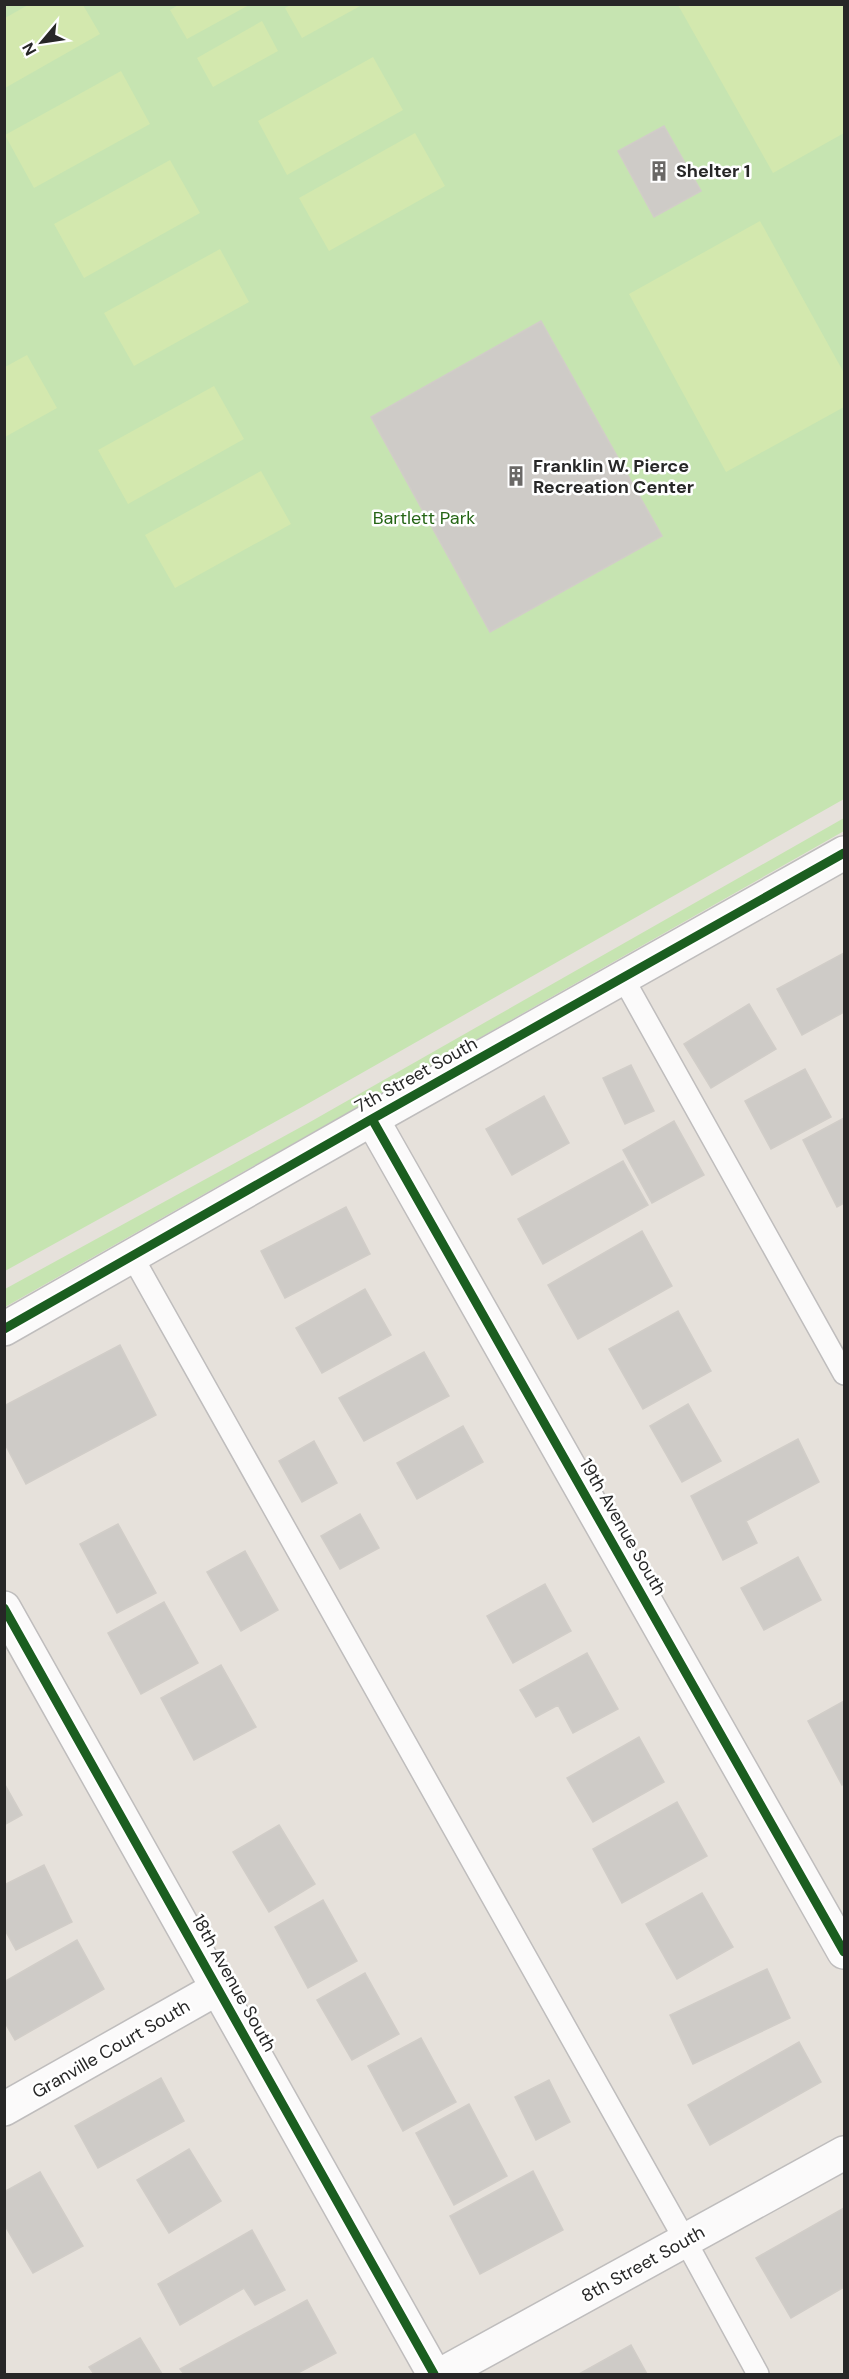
<svg xmlns="http://www.w3.org/2000/svg" width="849" height="2379" viewBox="0 0 849 2379" font-family="'DM Sans',sans-serif">
<rect width="100%" height="100%" fill="#e6e1db"/>
<path fill="#c6e4b1" d="M5,5H844V799L302,1107L5,1271Z
M844,818V831L5,1307V1289L310,1122Z"/>
<path fill="#d3e8ae" d="M180,4H249V5L187,39L170,10Z
M292,4H362V5L302,38L285,8Z
M28,5H83L100,34L5,88V18Z
M678,5H844V133L773,173Z
M262,21L278,51L213,87L197,58Z
M373,57L403,110L287,175L258,121Z
M121,71L150,124L34,188L5,135Z
M415,133L445,186L329,251L299,198Z
M170,160L200,213L84,278L54,224Z
M760,221L844,373V407L726,472L629,294Z
M220,249L249,302L134,366L104,313Z
M27,355L57,408L5,437V367Z
M214,386L244,439L128,504L98,450Z
M261,471L291,524L175,588L145,535Z"/>
<path fill="#cecbc7" stroke="#d1cdc8" stroke-width="1.5" d="M664,126L701,191L654,217L618,151Z
M541,321L662,536L490,632L371,417Z
M844,953V1012L802,1035L777,989Z
M749,1004L776,1049L711,1088L684,1044Z
M631,1065L654,1111L625,1124L603,1078Z
M805,1069L831,1117L771,1149L745,1101Z
M544,1096L569,1143L512,1175L486,1129Z
M844,1118V1203L837,1207L803,1140Z
M674,1121L704,1175L652,1203L623,1150Z
M623,1161L648,1205L543,1264L518,1219Z
M346,1207L370,1254L285,1298L261,1251Z
M642,1231L672,1286L578,1339L548,1285Z
M365,1289L391,1335L322,1373L296,1328Z
M678,1311L711,1371L643,1409L609,1349Z
M120,1345L156,1415L26,1484L4,1442V1406Z
M424,1352L449,1396L364,1441L339,1398Z
M688,1404L721,1461L682,1482L650,1426Z
M463,1426L483,1462L417,1499L397,1463Z
M798,1439L819,1482L746,1521L757,1543L723,1560L691,1496Z
M314,1441L337,1483L302,1502L279,1461Z
M360,1514L379,1548L340,1569L321,1536Z
M118,1524L156,1593L117,1613L80,1544Z
M245,1551L278,1610L241,1631L207,1572Z
M798,1557L821,1600L764,1630L741,1588Z
M545,1584L571,1631L513,1663L487,1616Z
M164,1602L198,1663L141,1694L108,1633Z
M587,1653L618,1709L573,1733L558,1705L536,1717L520,1690Z
M221,1665L256,1727L194,1760L161,1698Z
M844,1701V1783L842,1785L808,1721Z
M639,1737L664,1782L593,1822L567,1778Z
M4,1783L22,1815L4,1825Z
M677,1802L707,1856L622,1903L593,1849Z
M279,1825L315,1884L269,1912L233,1852Z
M44,1865L72,1922L16,1950L4,1928V1885Z
M702,1893L733,1947L677,1979L646,1924Z
M323,1900L357,1961L308,1988L275,1927Z
M77,1940L104,1989L15,2040L4,2021V1982Z
M767,1969L790,2018L693,2064L670,2015Z
M365,1973L399,2034L352,2060L317,2000Z
M421,2038L456,2102L403,2131L368,2066Z
M799,2042L821,2082L710,2145L688,2105Z
M161,2078L184,2121L98,2168L75,2126Z
M549,2080L570,2122L536,2140L515,2097Z
M469,2104L507,2176L454,2205L416,2133Z
M189,2149L221,2201L169,2233L137,2180Z
M533,2171L563,2230L480,2274L450,2216Z
M40,2172L83,2246L33,2273L4,2224V2192Z
M844,2208V2287L791,2318L756,2258Z
M252,2230L285,2290L255,2305L244,2288L180,2325L158,2284Z
M307,2300L336,2353L296,2374H184L180,2369Z
M140,2338L162,2374H94L89,2367Z
M631,2345L647,2374H579Z"/>
<g fill="none" stroke-linecap="round" stroke-linejoin="round">
<g stroke="#bfbdbd" stroke-width="24">
<path id="service" d="M623,978L844,1374
M132,1256L685,2240L758,2374"/>
</g>
<g stroke="#bfbdbd" stroke-width="36">
<path id="minor" d="M372,1119L844,1952
M4,2109L218,1988
M442,2374L844,2153"/>
</g>
<g stroke="#bfbdbd" stroke-width="36">
<path id="tertiary" d="M4,1329L372,1119L844,853
M4,1608L434,2374"/>
</g>
<use href="#service" stroke="#fbfafa" stroke-width="21"/>
<use href="#minor" stroke="#fbfafa" stroke-width="33"/>
<use href="#tertiary" stroke="#fbfafa" stroke-width="33"/>
<g stroke="#fff" stroke-width="13">
<path id="cycleway" d="M372,1119L844,1952
M4,1329L372,1119L844,853
M4,1608L434,2374"/>
</g>
<use href="#cycleway" stroke="#1b5e20" stroke-width="9"/>
</g>
<defs>
<g id="building-bare" transform="scale(1.62)"><path d="M-4-6H4V6H1V3H-1V6H-4ZM-2.5-4.3h1.7v1.8h-1.7ZM.8-4.3h1.7v1.8H.8ZM-2.5-1h1.7V.8h-1.7ZM.8-1h1.7V.8H.8Z" fill="#6a6866" stroke="#fff" stroke-width="2.5" paint-order="stroke"/></g>
</defs>
<g fill-rule="evenodd">
<use href="#building-bare" x="659" y="171"/>
<use href="#building-bare" x="516" y="476"/>
</g>
<g text-anchor="middle" stroke-width="5" stroke-linejoin="round" paint-order="stroke">
<g font-size="18" font-weight="bold" fill="#272727" stroke="#fff" text-anchor="start">
<text x="676" y="177">Shelter 1</text>
<text x="533" y="472">Franklin W. Pierce<tspan x="533" dy="21">Recreation Center</tspan></text>
</g>
<g font-size="18" fill="#256515" stroke="#fff">
<text x="424" y="524">Bartlett Park</text>
</g>
<g font-size="18" fill="#272727" stroke="#fff">
<text transform="translate(416 1075) rotate(-29)" y="6">7th Street South</text>
<text transform="translate(623 1527) rotate(60)" y="6">19th Avenue South</text>
<text transform="translate(234 1983) rotate(61)" y="6">18th Avenue South</text>
<text transform="translate(111 2049) rotate(-30)" y="6">Granville Court South</text>
<text transform="translate(643 2264) rotate(-29)" y="6">8th Street South</text>
</g>
</g>
<rect width="849" height="2379" fill="none" stroke="#272727" stroke-width="12"/>
<g transform="translate(42 42) rotate(241)" stroke="#ffffff" stroke-width="4.5" paint-order="stroke">
<path d="M0-4.5L10 22L0 15L-10 22Z" fill="#272727"/>
<text y="-9" font-size="16" font-weight="bold" text-anchor="middle" fill="#272727">N</text>
</g>
</svg>
